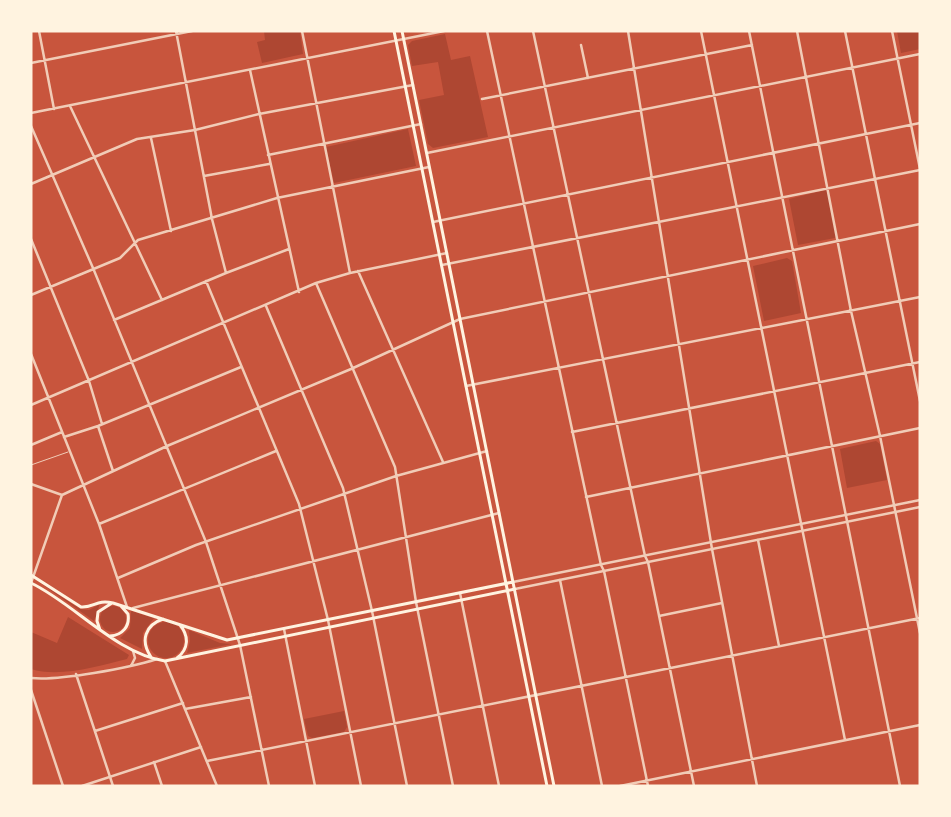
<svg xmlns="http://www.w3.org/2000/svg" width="951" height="817" viewBox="0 0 951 817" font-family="'Golos Text',sans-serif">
<rect width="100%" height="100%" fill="#c8553d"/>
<path fill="#ae4732" d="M264,31H300L303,54L262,63L257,42L265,40Z
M897,31H920V49L901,53Z
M445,34L451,60L470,56L488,137L433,148L428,144L419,100L444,95L438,62L412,66L408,45L412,41Z
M408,129L416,166L334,183L326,147Z
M825,190L827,191L837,234L835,238L798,245L789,199Z
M787,258L792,261L801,313L764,321L753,266Z
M876,441L880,444L887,480L847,488L840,449Z
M36,580L80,609L89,610L100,604L94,621Z
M100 619a13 13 0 1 1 26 0a13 13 0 1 1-26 0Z
M131,611L154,618L143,633L142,649L120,638L130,628Z
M68,617L129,655L127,659C99,666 59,678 31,669V632L57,643Z
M148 640a18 18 0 1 1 36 0a18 18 0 1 1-36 0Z
M189,630L220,643L232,644L187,653L190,641Z
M344,711L347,727L344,732L312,738L308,736L304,719Z"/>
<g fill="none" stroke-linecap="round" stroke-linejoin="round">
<path stroke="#f1ccb7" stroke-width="1" d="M31,465L68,452"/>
<path stroke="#f1ccb7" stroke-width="2.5" d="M39,31L54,109
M176,31L212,219L226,273
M302,31L350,273
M487,31L601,565L604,571L648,786
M533,31L645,556L648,562L694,786
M628,31L712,549L757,786
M701,31L845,740
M749,31L900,786
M797,31L851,311L880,436L920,633
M845,31L920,401
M892,31L920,169
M581,45L588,78
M31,63L192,31
M250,70L299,292
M482,99L752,45
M70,106L162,300
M31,113L444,31
M31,126L93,268L206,542L240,645L269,786
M151,138L171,231
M427,153L920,54
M268,155L421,124
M204,176L269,164
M31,184L137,139L195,130L259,114L413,85
M433,222L920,123
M31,239L89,381L102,424
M442,265L920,170
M358,271L443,462
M206,281L299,504L328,620L361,786
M316,283L395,467L416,602L453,786
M31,295L120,258L138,240L277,198L429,167
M266,306L343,488L372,611L407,786
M114,320L226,273L289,249
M31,354L99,524L127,607
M466,386L920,297
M31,405L316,283L350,273L447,253
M98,426L113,471
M572,432L920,362
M64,437L98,426L241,367
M31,445L62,432
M31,484L62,495
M62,495L167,446L351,369L460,319L920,224
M586,497L920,428
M99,524L276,451
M758,540L779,646
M118,578L196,545L396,476L487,451
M560,580L602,786
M31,583L62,495
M460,593L499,786
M133,608L499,513
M659,616L722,603
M284,629L315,786
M131,666L135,658L133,651
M76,674L113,786
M31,678C59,681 129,668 157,659
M31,690L63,786
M185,709L251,697
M95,731L183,703
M207,761L920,618
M154,762L162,786
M620,786L920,725"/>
<path stroke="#f1ccb7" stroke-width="2.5" d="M513,582L920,500
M515,589L920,507
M165,661L217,786
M82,786L201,747"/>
<path stroke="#fff3e0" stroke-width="3" d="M394,31L547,786
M402,31L554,786
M31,575L81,607C95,608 96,599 113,603L227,640L513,582
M31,583C75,604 115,653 165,661L515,589
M100,630L97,621L98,612L112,603
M110,636C123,635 130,626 128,614L121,606
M151,657C140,641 145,625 163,619
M177,658C189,649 189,636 180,625"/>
</g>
<rect width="951" height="817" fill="none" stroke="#fff3e0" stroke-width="65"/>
</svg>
